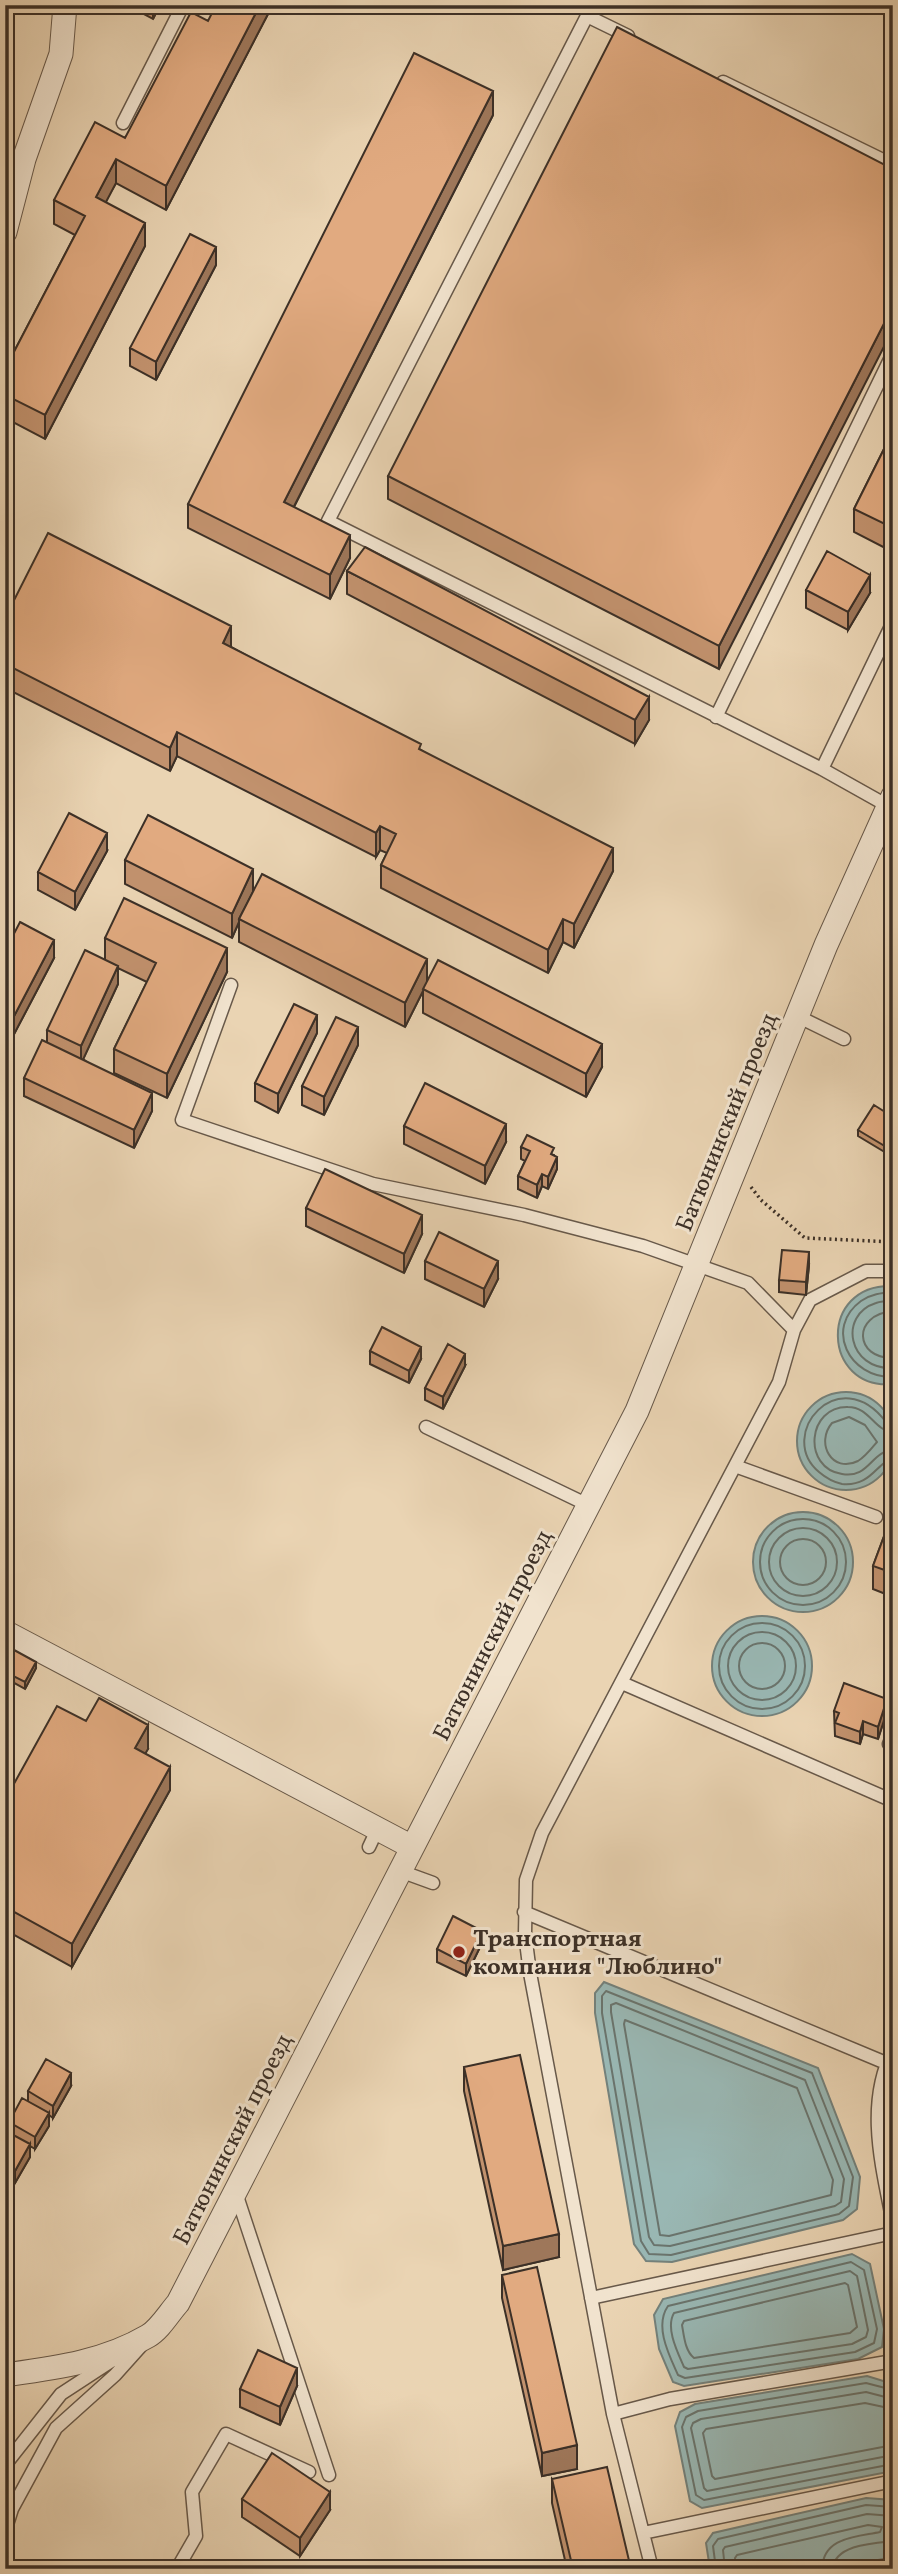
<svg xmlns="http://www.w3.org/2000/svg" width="898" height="2574" viewBox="0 0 898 2574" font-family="Vollkorn,serif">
<rect width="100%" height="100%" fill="#ead4b3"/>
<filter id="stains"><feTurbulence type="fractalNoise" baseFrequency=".00286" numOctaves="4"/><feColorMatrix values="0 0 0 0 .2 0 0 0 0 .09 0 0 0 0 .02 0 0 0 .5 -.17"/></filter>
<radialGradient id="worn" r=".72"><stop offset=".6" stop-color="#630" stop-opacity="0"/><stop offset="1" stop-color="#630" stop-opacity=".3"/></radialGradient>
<path fill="#99b7b3" stroke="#74817b" stroke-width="2" d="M893,1286V1384C822,1391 817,1283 893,1286Z
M797 1441a49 49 0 1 1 98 0a49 49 0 1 1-98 0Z
M753 1562a50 50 0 1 1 100 0a50 50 0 1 1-100 0Z
M712 1666a50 50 0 1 1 100 0a50 50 0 1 1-100 0Z
M604,1982L818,2068L860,2177L857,2209L843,2220L672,2262L646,2261L634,2244L595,2013V1993Z
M852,2254L870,2264L884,2329L882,2347L858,2359L684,2386L673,2382L659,2349L654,2315L663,2299Z
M867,2376L890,2383L893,2397V2471L702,2508L690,2501L675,2426L680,2412L695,2404Z
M866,2498L893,2500V2557L833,2569H710L706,2543L713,2533Z"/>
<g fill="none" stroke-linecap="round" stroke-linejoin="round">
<path stroke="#6a746d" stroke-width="2" d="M893,1292C881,1293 871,1294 861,1301C824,1328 849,1378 893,1377
M893,1301C888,1301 881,1301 876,1303C838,1315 848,1370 893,1368
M893,1311C851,1315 855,1359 893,1358
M849,1417L865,1425L877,1442C872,1448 865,1457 858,1461C832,1474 815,1443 832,1423Z
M893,1423L886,1422C839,1360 775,1435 819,1472C826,1478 833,1482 842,1484C872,1487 877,1461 893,1459
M893,1432C874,1431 870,1407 848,1407C807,1406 802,1468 842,1474C869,1479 871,1451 893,1450
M760 1562a43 43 0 1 1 86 0a43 43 0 1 1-86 0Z
M769 1562a34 34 0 1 1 68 0a34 34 0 1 1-68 0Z
M780 1562a23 23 0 1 1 46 0a23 23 0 1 1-46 0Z
M719 1666a43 43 0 1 1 86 0a43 43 0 1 1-86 0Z
M728 1666a34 34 0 1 1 68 0a34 34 0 1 1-68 0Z
M739 1666a23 23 0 1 1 46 0a23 23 0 1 1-46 0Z
M606,1991L812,2073L853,2177L849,2206L839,2214L671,2255L649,2254L641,2241L602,2013V1996Z
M616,2003L805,2080L844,2179L841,2202L835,2206L670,2246L654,2245L649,2237L611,2012V2005Z
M625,2020L797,2088L833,2180L831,2195L669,2236L660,2235L624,2024Z
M851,2262L864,2270L877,2329L874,2343L855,2352L685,2378L678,2375C669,2355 654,2326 668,2306Z
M850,2271L857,2276L868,2330L866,2337L852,2344L688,2369L684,2367C678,2353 665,2328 674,2313Z
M845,2283L848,2285L857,2327L850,2333L694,2358C685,2351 684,2336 682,2325L684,2321Z
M893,2390L866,2383L698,2411L686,2417L682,2427L696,2495L704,2500L893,2464
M893,2399L866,2392L701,2419L693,2423L691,2428L704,2488L707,2491L893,2455
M893,2409L865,2403L706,2429L703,2433L712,2476L715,2479L893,2445
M716,2569L713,2546L718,2539L866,2505L893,2507
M725,2569L723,2550L725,2547L867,2514L893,2516
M735,2569V2558L737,2555L868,2525L882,2527L880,2532C856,2537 823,2537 822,2569
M833,2569C834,2545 873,2543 893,2541"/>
<g stroke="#68594a" stroke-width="15">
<path id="lane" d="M628,36L587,16L328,521L822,769
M723,82L893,165
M123,123L183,5
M716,717L893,353
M888,806L822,769L893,622
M231,985L182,1120L373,1184L524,1215L643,1246L748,1283L794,1330
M797,1016L844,1039
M426,1427L588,1505
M735,1466L876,1517
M622,1683L893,1801
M889,1744L893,1735
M369,1847L378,1828
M400,1871L433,1883
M524,1912L886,2063
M893,2050C865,2104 882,2166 893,2223
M235,2190L329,2475
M591,2298L893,2233
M613,2414L670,2399L893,2361
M5,2465L61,2394L113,2360
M5,2531L12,2509L56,2428L115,2375L141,2346
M643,2533L893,2481
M177,2569L196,2536L192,2492L226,2434L309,2472
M652,2569L613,2414L530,1973L525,1934L526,1880L542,1833L779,1382L794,1330L810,1300L866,1271H893"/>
</g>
<g stroke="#68594a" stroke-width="25">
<path id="street" d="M5,232L24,159L61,54L65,5
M5,1632L412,1847
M5,2375C55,2368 104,2362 148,2336C160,2329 169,2313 178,2303L637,1411L826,945L893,796"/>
</g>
<path stroke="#3c3027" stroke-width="3.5" stroke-dasharray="2 3.5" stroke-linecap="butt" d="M751,1187L761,1200L805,1238L893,1242"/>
<use href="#lane" stroke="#f1e3ce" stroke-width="12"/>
<use href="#street" stroke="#f1e3ce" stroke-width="23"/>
</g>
<path fill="#c2926e" stroke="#3c3027" stroke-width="2" d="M127,5H160L153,19Z
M268,5V14L166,210L116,183L105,202L145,246L45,439L5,418V369L75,235L54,224V200L125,138L208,21Z
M493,115L294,507L350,558L330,599L188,528V504Z
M893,169L719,669L388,499V476Z
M216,265L156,380L130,366V348Z
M893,431V552L854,532V509Z
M347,571L649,720L635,744L347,594Z
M806,590L870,593L848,630L806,608Z
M5,618L231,647L421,750L613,871L574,948L563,942L548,973L381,888V865L387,853L380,850L376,857L177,756L170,771L5,688Z
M107,851L75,910L38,890V872Z
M125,860L253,892L427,981L602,1067L586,1097L423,1013V991L405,1027L239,942V922L232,938L125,884Z
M105,938L227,972L167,1098L114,1073V1049L147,982L118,968V984L83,1059L152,1111L134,1148L24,1096V1078L47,1042V1030L105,959Z
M5,951L54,958L12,1038L5,1035Z
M317,1033L278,1113L255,1101V1083Z
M358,1045L324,1115L302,1105V1086Z
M893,1117V1157L858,1136V1130Z
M404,1126L506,1142L485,1184L404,1144Z
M521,1147L554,1155L557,1169L548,1189L542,1186L537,1198L518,1189V1176L525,1161L521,1159Z
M306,1208L422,1234L404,1273L306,1226Z
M425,1261L498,1279L484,1307L425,1279Z
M809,1265L806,1295L779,1292V1280Z
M370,1351L421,1359L409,1383L370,1364Z
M465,1366L443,1409L425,1400V1388Z
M893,1512V1597L873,1589V1566Z
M5,1645L36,1668L25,1689L5,1678Z
M834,1711H887L878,1739L863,1734L860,1744L835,1736Z
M86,1721L148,1749L145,1753L170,1790L72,1967L5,1930V1800Z
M482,1943L466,1976L437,1962V1949Z
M464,2067L559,2257L503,2270L464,2091Z
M71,2086L53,2118L49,2115V2126L35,2149L30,2146V2157L15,2183L5,2178V2131L9,2132V2122L28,2101V2091Z
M502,2275L577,2469L542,2476L502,2298Z
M297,2386L280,2425L240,2407V2389Z
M552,2479L631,2569H567L552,2503Z
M242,2499L330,2510L300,2556L242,2517Z"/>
<path fill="#9e775a" stroke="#3c3027" stroke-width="2" d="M153,5H160L153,19Z
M260,5H268V14L166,210V186Z
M493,91V115L284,526V502Z
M116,159V183L96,221V197Z
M145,223V246L45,439V415Z
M216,247V265L156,380V362Z
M893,306V329L719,669V646Z
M350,535V558L330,599V575Z
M870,575V593L848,630V612Z
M231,626V649L223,643Z
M649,697V720L635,744V720Z
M177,732V756L170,771V748Z
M380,826V850L376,857V833Z
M107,833V851L75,910V892Z
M613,848V871L574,948V924Z
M253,869V892L239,919V922L232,938V914Z
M563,919V942L548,973V950Z
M54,940V958L12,1038V1020Z
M227,948V972L167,1098V1074Z
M427,959V983L405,1027V1003Z
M118,966V984L81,1064V1046Z
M317,1015V1033L278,1113V1094Z
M358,1027V1045L324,1115V1097Z
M602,1044V1067L586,1097V1074Z
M152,1093V1111L134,1148V1130Z
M506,1124V1142L485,1184V1166Z
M557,1157V1169L548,1189V1177Z
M542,1174V1186L537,1198V1185Z
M422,1215V1234L404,1273V1254Z
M809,1252V1265L806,1295V1282Z
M498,1261V1279L484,1307V1289Z
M421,1347V1359L409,1383V1371Z
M465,1354V1366L443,1409V1397Z
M36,1662V1668L25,1689V1682Z
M887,1699V1711L878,1739V1727Z
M863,1721V1734L860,1744V1732Z
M148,1725V1749L135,1771V1748Z
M170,1767V1790L72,1967V1944Z
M482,1931V1943L466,1976V1964Z
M71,2073V2086L53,2118V2106Z
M49,2113V2126L35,2149V2137Z
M30,2144V2157L15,2183V2171Z
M8,2182V2195L5,2199V2187Z
M559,2234V2257L503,2270V2246Z
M297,2368V2386L280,2425V2407Z
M577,2445V2469L542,2476V2453Z
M330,2492V2510L300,2556V2538Z"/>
<path fill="#e1aa80" stroke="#3c3027" stroke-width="2" d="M216,5H260L166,186L116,159L96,197L145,223L45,415L5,395V369L85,216L54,200L95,122L125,138L191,12L208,21Z
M617,27L893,169V306L719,646L388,476Z
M414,53L493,91L284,502L350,535L330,575L188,504Z
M190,234L216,247L156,362L130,348Z
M893,431V528L854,509Z
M48,533L231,626L223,643L421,744L419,749L613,848L574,924L563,919L548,950L381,865L396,834L380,826L376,833L177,732L170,748L5,664V618Z
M365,547L649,697L635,720L347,571Z
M827,551L870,575L848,612L806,590Z
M69,813L107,833L75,892L38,872Z
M148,815L253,869L232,914L125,860Z
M262,874L427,959L405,1003L239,919Z
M124,898L227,948L167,1074L114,1049L156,963L105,938Z
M20,922L54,940L12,1020L5,1016V951Z
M85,950L118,966L81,1046L47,1030Z
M438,960L602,1044L586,1074L423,989Z
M294,1004L317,1015L278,1094L255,1083Z
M336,1017L358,1027L324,1097L302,1086Z
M42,1040L152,1093L134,1130L24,1078Z
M425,1083L506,1124L485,1166L404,1126Z
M874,1105L893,1117V1151L858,1130Z
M527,1135L554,1148L551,1154L557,1157L548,1177L542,1174L537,1185L518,1176L530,1151L521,1147Z
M325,1169L422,1215L404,1254L306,1208Z
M439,1232L498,1261L484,1289L425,1261Z
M782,1250L809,1252L806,1282L779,1280Z
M382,1327L421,1347L409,1371L370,1351Z
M448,1344L465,1354L443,1397L425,1388Z
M893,1512V1573L873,1566Z
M5,1645L36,1662L25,1682L5,1672Z
M844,1683L887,1699L878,1727L863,1721L860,1732L835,1723L839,1713L834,1711Z
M99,1698L148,1725L135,1748L170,1767L72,1944L5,1907V1800L57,1706L86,1721Z
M453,1916L482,1931L466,1964L437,1949Z
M520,2055L559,2234L503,2246L464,2067Z
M46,2059L71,2073L53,2106L28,2091Z
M22,2098L49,2113L35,2137L9,2122Z
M5,2131H6L30,2144L15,2171L5,2165Z
M537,2267L577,2445L542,2453L502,2275Z
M258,2350L297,2368L280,2407L240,2389Z
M272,2453L330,2492L300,2538L242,2499Z
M607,2467L631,2569H573L552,2479Z"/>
<circle fill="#8f2418" stroke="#f1e3ce" stroke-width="2.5" cx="459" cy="1952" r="7"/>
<g text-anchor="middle" stroke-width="6" stroke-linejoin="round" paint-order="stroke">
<g font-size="24" fill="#3c3027" stroke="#f1e3ce">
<text transform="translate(726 1122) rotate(-68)" y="8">Батюнинский проезд</text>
<text transform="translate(492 1635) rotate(-63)" y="8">Батюнинский проезд</text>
<text transform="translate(232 2139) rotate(-63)" y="8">Батюнинский проезд</text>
</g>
<g font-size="24" font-weight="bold" fill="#3c3027" stroke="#f1e3ce" text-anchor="start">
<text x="473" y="1946">Транспортная<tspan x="473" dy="28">компания "Люблино"</tspan></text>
</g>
</g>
<rect width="898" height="2574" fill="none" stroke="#ead4b3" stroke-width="28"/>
<rect x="7" y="7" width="884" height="2560" fill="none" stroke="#3c3027" stroke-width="3.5"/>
<rect x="14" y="14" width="870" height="2546" fill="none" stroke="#3c3027" stroke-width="2"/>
<rect width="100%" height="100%" filter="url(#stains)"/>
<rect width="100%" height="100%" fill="url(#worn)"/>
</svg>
